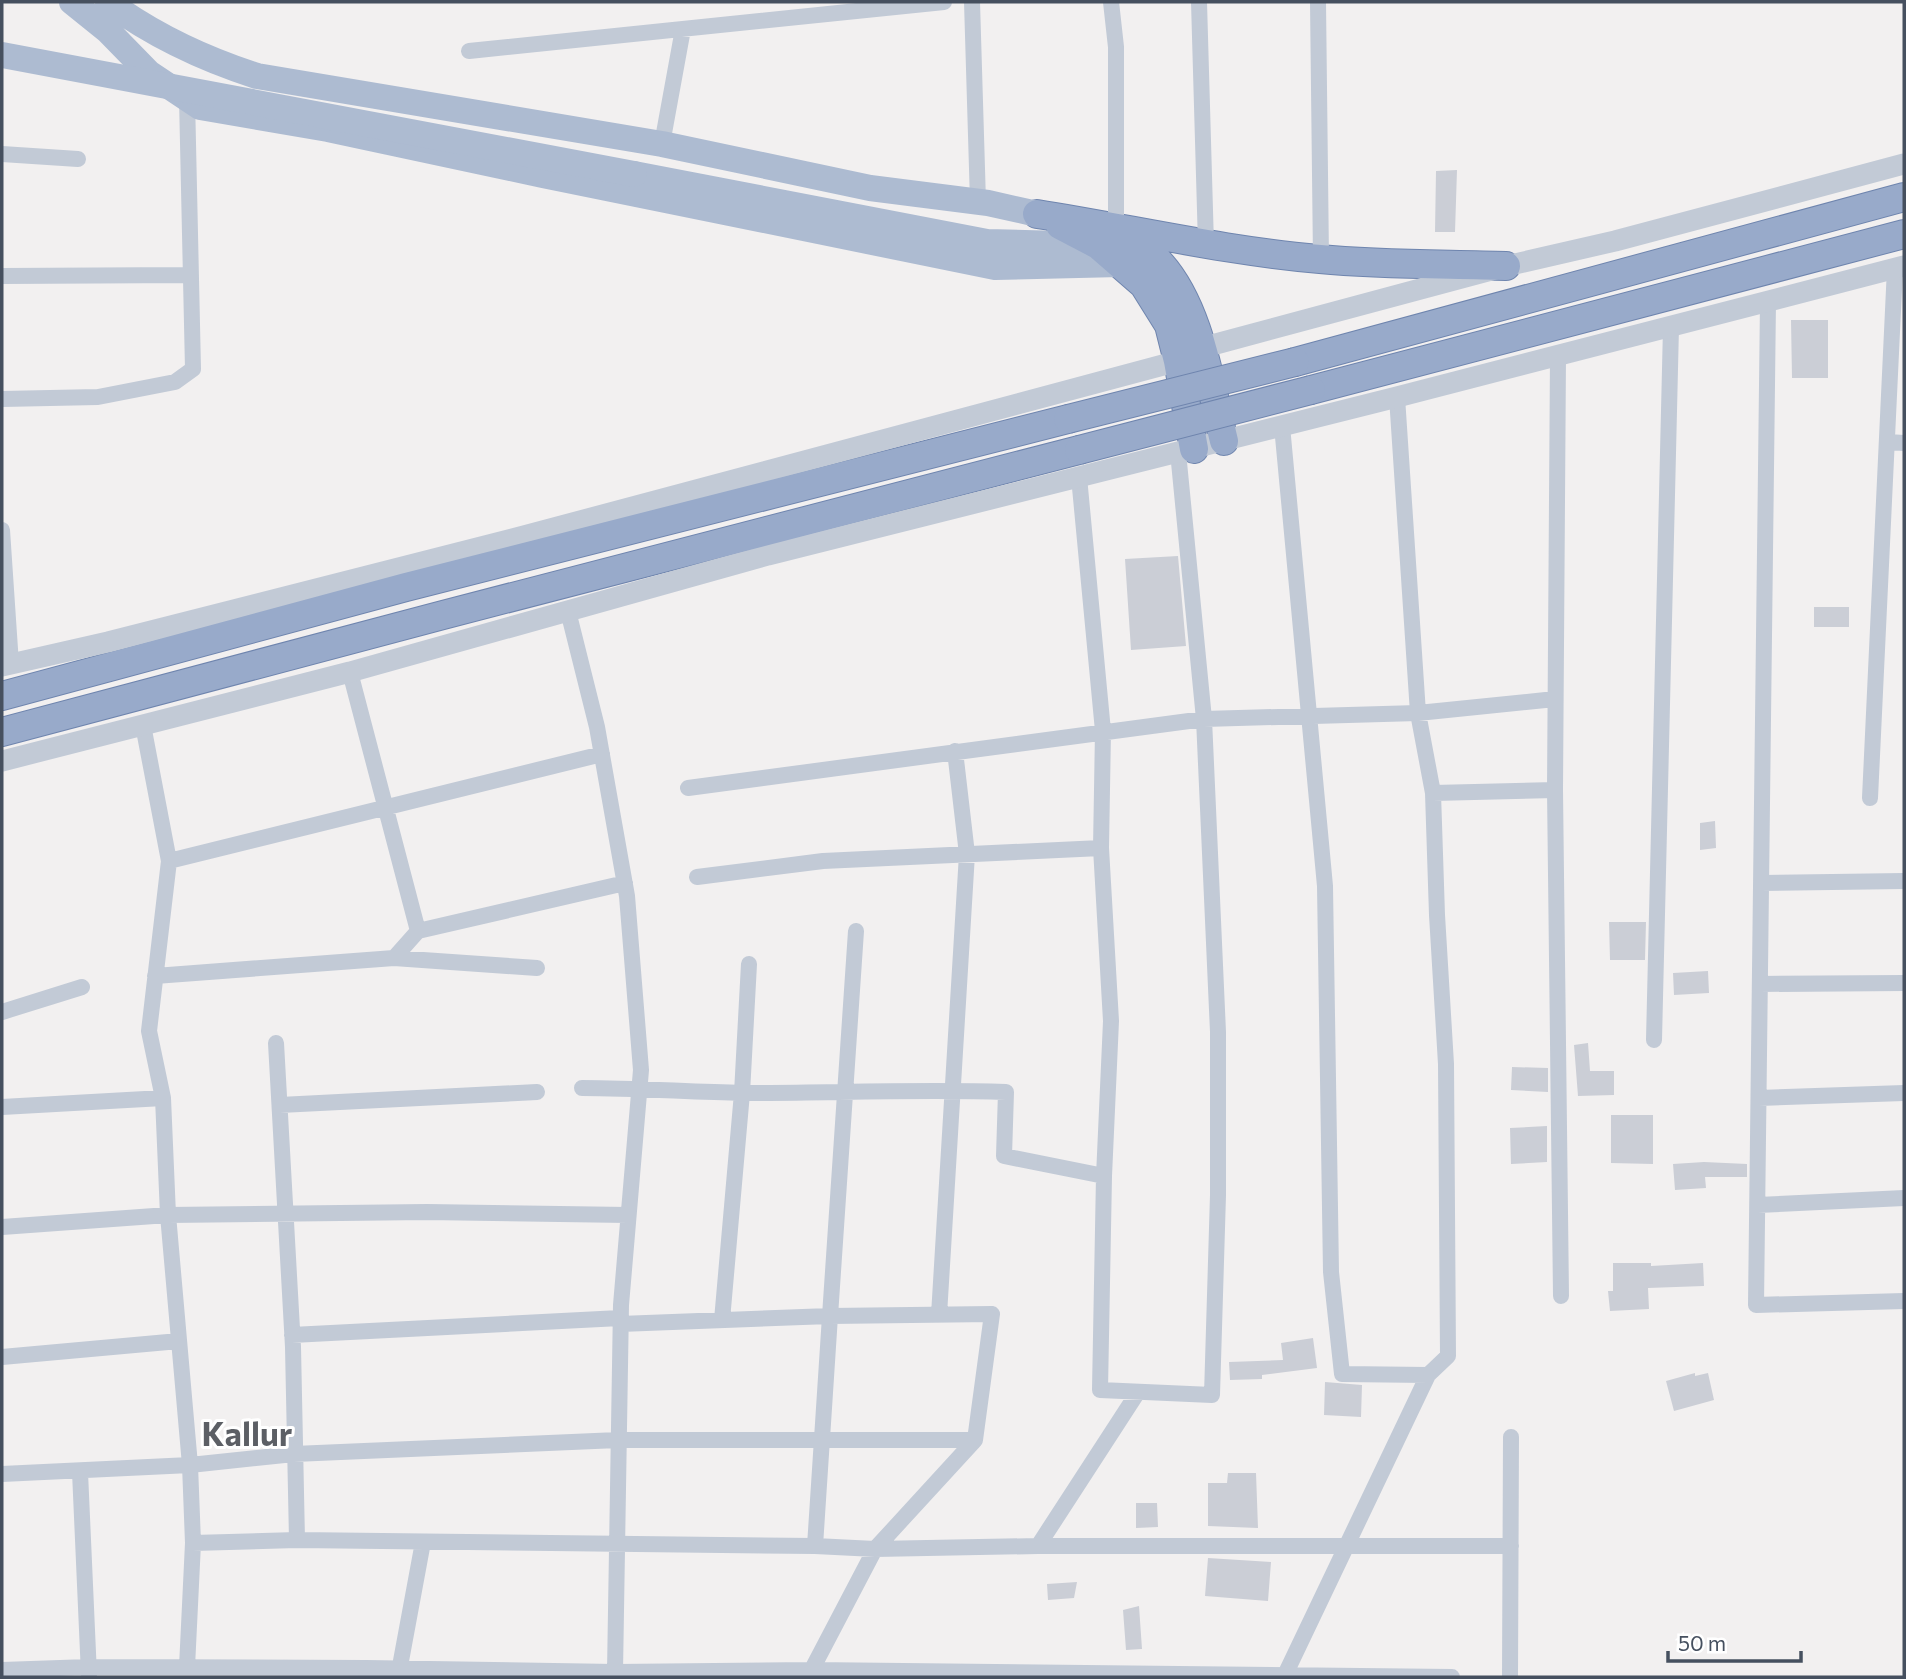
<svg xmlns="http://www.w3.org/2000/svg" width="1906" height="1679" viewBox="0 0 1906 1679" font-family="Commissioner,sans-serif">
<rect width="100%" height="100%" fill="#f2f0f0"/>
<path fill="#cbced6" d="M1457,170L1455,232H1435L1436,171Z
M1791,320H1828V378H1792Z
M1178,556L1186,646L1131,650L1125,559Z
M1814,607H1849V627H1814Z
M1715,821L1716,848L1700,850V823Z
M1609,922H1646L1645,960H1610Z
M1708,971L1709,993L1674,995L1673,973Z
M1588,1043L1590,1071H1614V1095L1578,1096L1574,1045Z
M1512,1067L1548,1068V1092L1511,1090Z
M1611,1115H1653V1164L1611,1163Z
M1547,1126V1162L1511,1164L1510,1128Z
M1704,1162L1747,1164V1177H1705L1706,1188L1675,1190L1673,1164Z
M1613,1263H1651V1266L1703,1263L1704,1286L1648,1288L1649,1309L1610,1311L1608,1291H1613Z
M1313,1338L1317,1368L1262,1375V1379L1230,1380L1229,1362L1283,1360L1281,1343Z
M1695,1373V1376L1708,1373L1714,1400L1674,1411L1666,1381Z
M1325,1382L1362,1385L1361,1417L1324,1415Z
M1228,1473H1256L1258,1528L1208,1526V1483H1227Z
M1136,1503H1157L1158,1527L1136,1528Z
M1208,1558L1271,1562L1268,1601L1205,1596Z
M1077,1582L1074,1598L1048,1600L1047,1584Z
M1139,1606L1142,1649L1126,1650L1123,1610Z"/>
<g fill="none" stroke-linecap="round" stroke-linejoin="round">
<g stroke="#6f85ae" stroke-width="30">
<path id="trunk" d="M1037,214C1132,229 1225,251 1320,259C1382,265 1445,264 1506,266
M1060,225L1098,245L1144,285L1169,325L1178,361L1194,449
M1121,230C1133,240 1147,250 1158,261C1200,305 1210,384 1224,441
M1295,362L1904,197
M1311,390L1904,234
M2,696L406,587L1068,419
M2,732L443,615L1079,450"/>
</g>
<path stroke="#c2cad6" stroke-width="16" d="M972,2L978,202
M1111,2L1116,47V227
M1199,2L1206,245
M1318,2L1321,259
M469,51L944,2
M662,144L683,29
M2,154L78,159
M2,276L190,275
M1768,301L1756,1305L1904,1301
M1558,356L1555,790L1561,1296
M2,399L98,397L175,382L193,369L187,98L182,97
M1282,426L1325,886L1331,1272L1342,1374L1428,1375
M1887,442L1904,443
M1079,477L1103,731L1101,848L1111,1021L1104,1176L1100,1390L1212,1395L1218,1195V1032L1204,719L1178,452
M2,530L11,664
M568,611L597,727L627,896L641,1070L621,1305L615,1672
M350,672L418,931
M143,725L169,861L149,1031L163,1098L168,1215L190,1465L193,1543L187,1667
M688,788L1204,719L1418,713L1555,699
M1433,793L1555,790
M1870,798L1895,268
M169,861L602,754
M697,877L823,861L1101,848
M1761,883L1904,881
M394,958L537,968
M155,976L394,958L418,931L625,883
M1760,984L1904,983
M2,1012L82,987
M1654,1040L1671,327
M276,1043L293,1347L297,1540
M582,1088C636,1088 689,1092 743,1093C831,1093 918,1089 1006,1092L1004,1156L1104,1176
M1759,1098L1904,1093
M280,1105L537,1092
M2,1107L163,1098
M1758,1205L1904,1198
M2,1227L168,1215L427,1212L628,1215
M939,1315L967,854L955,751
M722,1320L742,1093L749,964
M620,1324L830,1316L815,1546
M292,1335L620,1318
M2,1357L179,1341
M80,1472L89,1675
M2,1474L190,1465L294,1454L618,1440H975L992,1314L830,1316L856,931
M193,1543L297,1540L815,1546L875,1549L1038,1546H1511
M1038,1546L1138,1392
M2,1670L89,1667L366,1668L615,1672L812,1670L1452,1677
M809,1675L875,1549L975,1440
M398,1677L423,1542
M1284,1677L1428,1375L1448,1356L1446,1064L1437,915L1433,793L1418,713L1397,397
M1510,1677L1511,1437"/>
<path stroke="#c2cad6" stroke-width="21" d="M2,666L108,642L524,536L1178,361L1201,348L1506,266L1615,241L1904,164
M2,761L350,672L768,555L1397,397L1904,266"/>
<path stroke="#adbbd1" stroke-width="26" d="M72,2L108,31L149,73L200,107L328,129L543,175L995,267L1120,264
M108,2C153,35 204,59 257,76L662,144L870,188L988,203L1037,214
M634,174L987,242L1098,245"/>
<use href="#trunk" stroke="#98aaca" stroke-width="28"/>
<g stroke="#6f85ae" stroke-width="30" stroke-linecap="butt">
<path id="trunk-bridge" d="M1068,419L1295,362
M1079,450L1311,390"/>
</g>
<path stroke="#adbbd1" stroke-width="26" d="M2,55L634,174"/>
<use href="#trunk-bridge" stroke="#98aaca" stroke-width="28"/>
</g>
<g text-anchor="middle" stroke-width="6" stroke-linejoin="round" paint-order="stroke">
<g font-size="33" font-weight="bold" fill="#5c5f65" stroke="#fff">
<text x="247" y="1446">Kallur</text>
</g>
</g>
<rect width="1906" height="1679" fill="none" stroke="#46505f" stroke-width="7"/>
<path d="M1668 1651v10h133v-10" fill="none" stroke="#46505f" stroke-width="3.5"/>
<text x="1678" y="1651" font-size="21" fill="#46505f" stroke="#ffffff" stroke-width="5" paint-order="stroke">50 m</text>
</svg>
